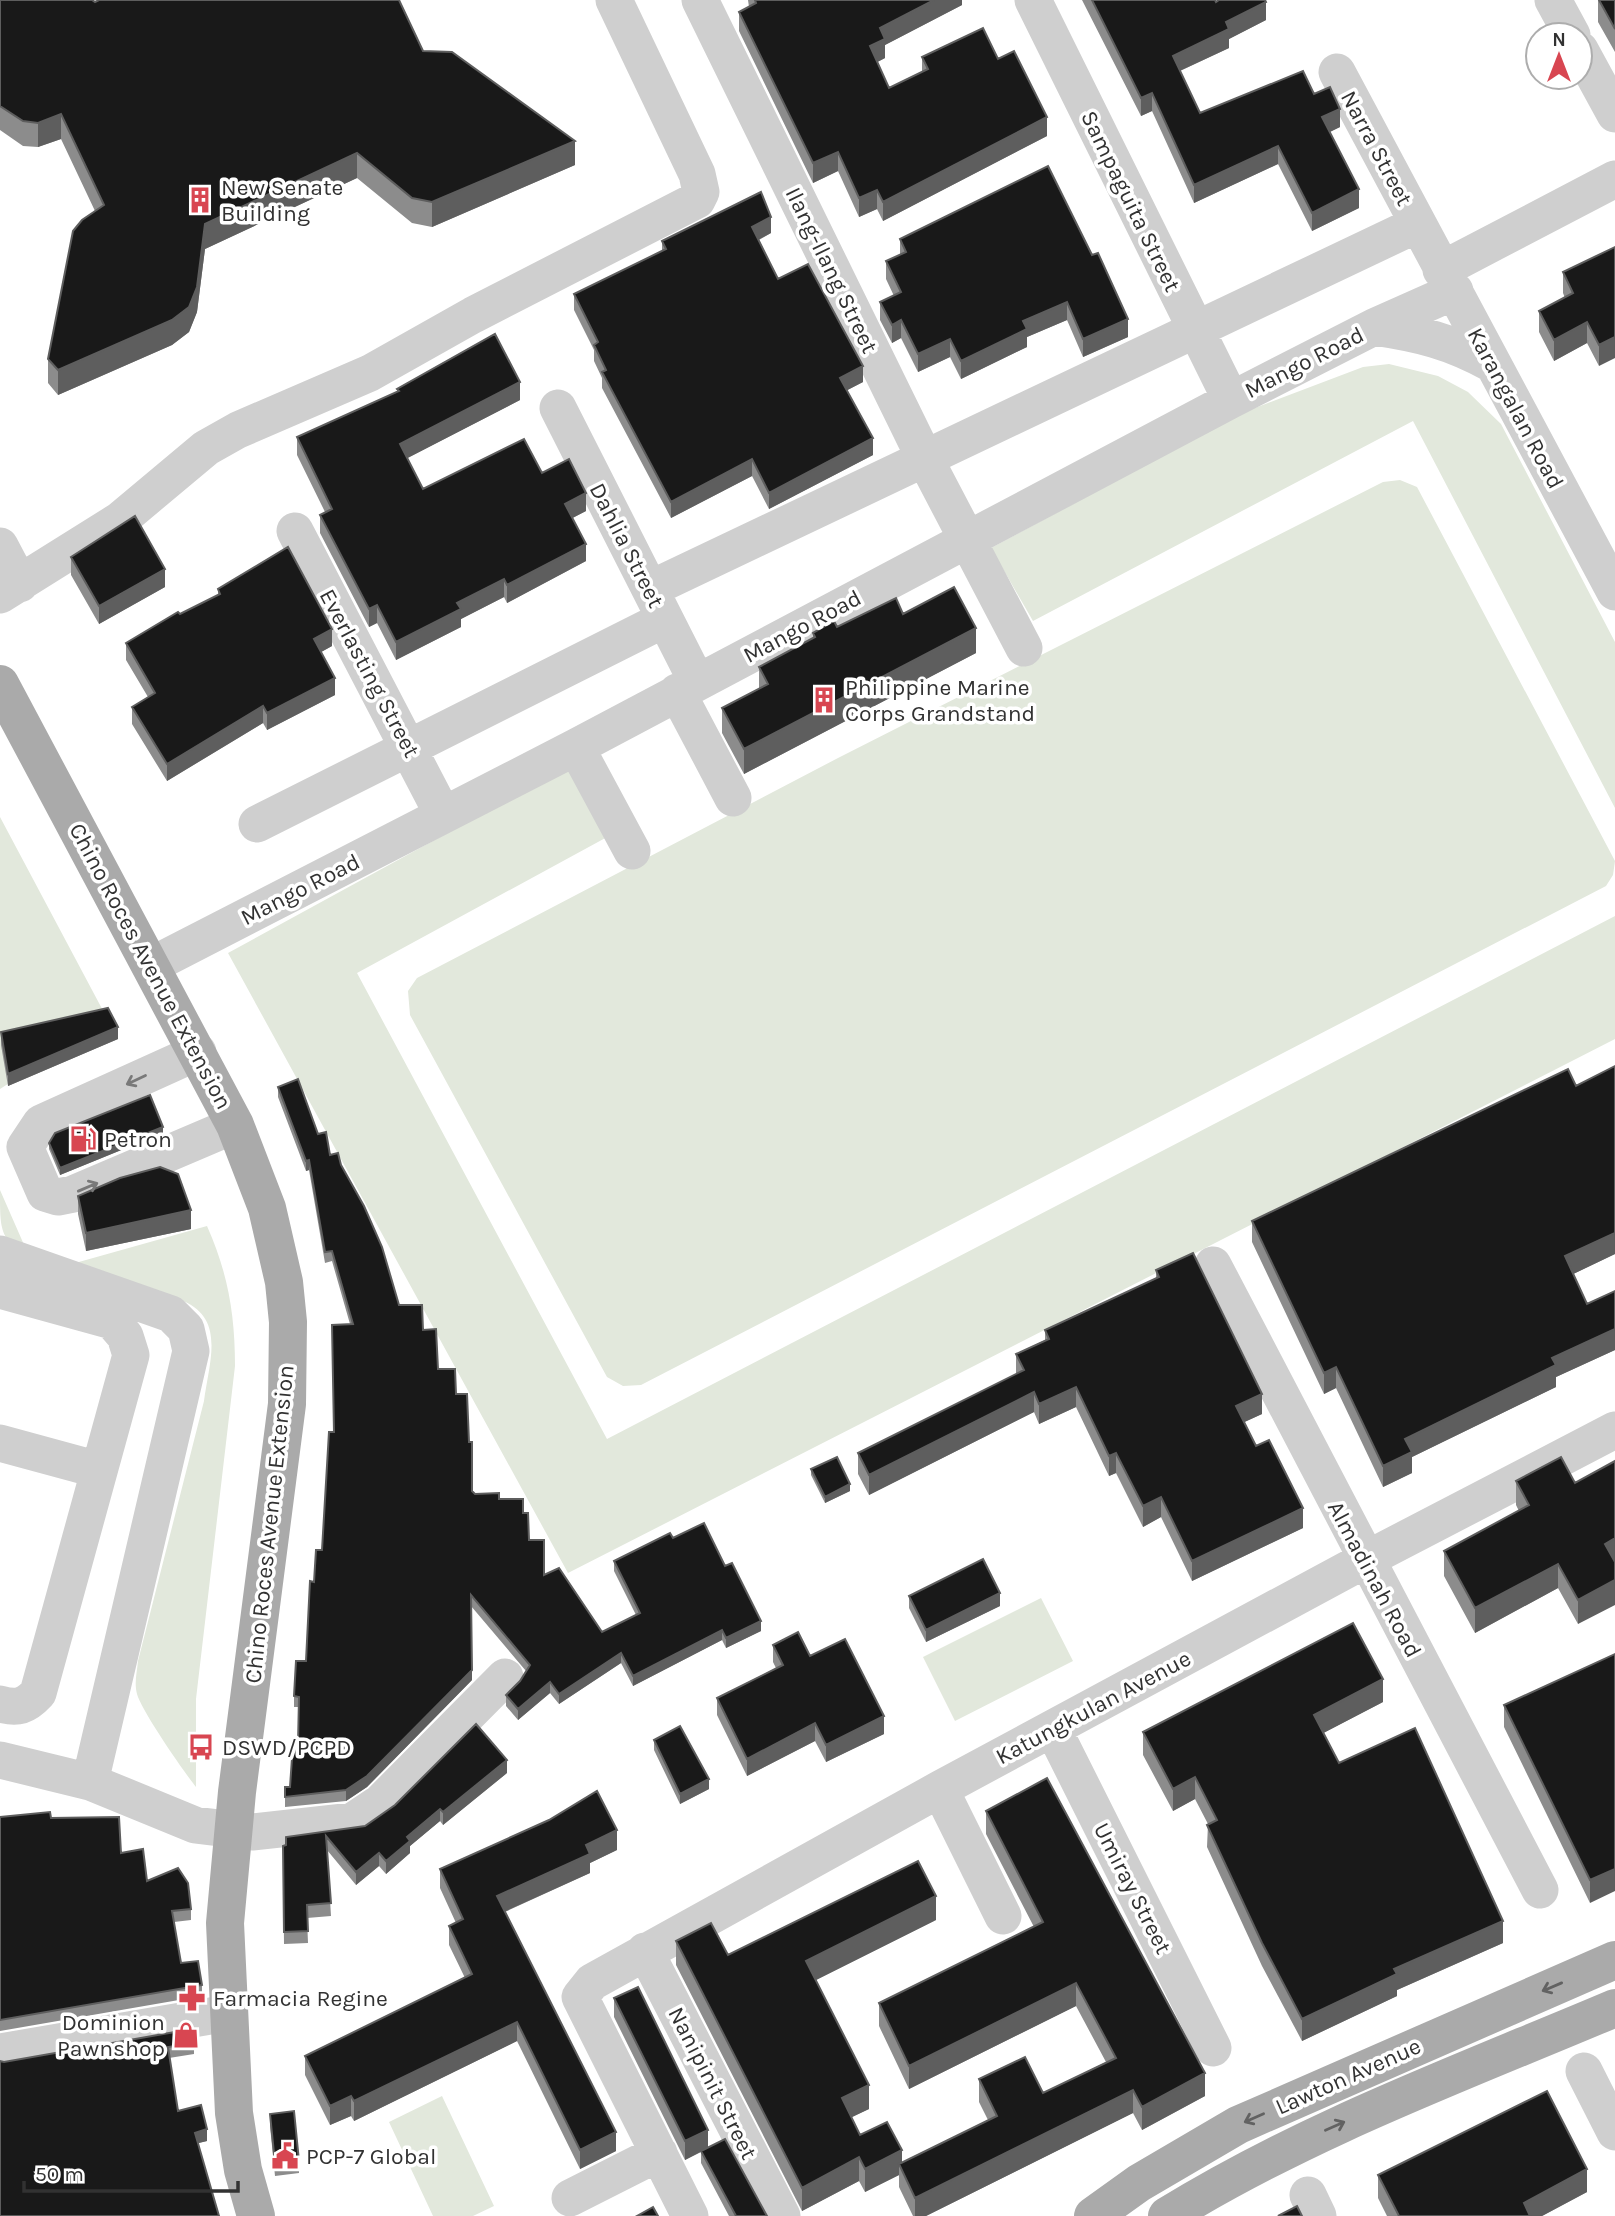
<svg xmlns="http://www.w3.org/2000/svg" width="1615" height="2216" viewBox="0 0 1615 2216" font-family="Karla,sans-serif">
<rect width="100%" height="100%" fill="#fff"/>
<path fill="#e2e8dc" d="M1389,364L1438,376L1468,392L1501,424L1615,642V808L1413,421L1033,621L991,548L1244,412L1363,367Z
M1400,480L1417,487L1615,861L1613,875L1606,886L641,1385L623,1386L607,1377L410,1015L408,991L417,978L838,758L1383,482Z
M570,766L609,836L357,973L607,1439L1615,916V1039L568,1573L228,953Z
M0,817L108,1020L0,1089Z
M0,1190L32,1263C0,1237 0,1234 0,1190Z
M207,1226C228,1273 235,1315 235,1366L196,1699V1787C184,1772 141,1710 137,1694C134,1683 137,1672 138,1661L204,1401C209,1362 226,1319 183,1301L61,1267Z
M1041,1598L1073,1661L955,1721L923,1657Z
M442,2096L494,2206L473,2216H433L389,2122Z"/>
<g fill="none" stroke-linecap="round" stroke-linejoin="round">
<path stroke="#cfcfcf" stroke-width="37" d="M700,0L924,457L1024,648
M1033,0L1231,400
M1553,0L1572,35
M1580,50L1615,114
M1337,72L1615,592
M1441,270L1615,179
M1374,327C1420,334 1450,341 1492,364
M558,408L697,682
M295,531L443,815
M0,546L20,584
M650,589L1418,224
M0,595L120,520L206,448L238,430L370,373L473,315L697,200L701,192L697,174L614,0
M677,692L733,798
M576,747L632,851
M257,824L665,619
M152,965L576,747L1231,400L1374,327L1455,291
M198,1052L41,1123L25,1147L45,1193L58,1197L73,1194L235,1125
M0,1254L171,1314L186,1329L191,1351L90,1782L195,1825L252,1832L353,1821L380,1803L505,1677
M1213,1265L1540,1890
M0,1290L112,1321L125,1336L131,1355L38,1693C26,1706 18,1709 0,1704
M0,1443L99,1470
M1053,1729L1213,2048
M0,1760L90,1782
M940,1789L1003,1916
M645,1951L782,2216
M0,2052L228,2013
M1584,2071L1615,2132
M1308,2195L1318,2216
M570,2198L659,2153
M690,2216L580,1997L592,1982L940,1789L1365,1560L1615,1430"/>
<path stroke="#aaa" stroke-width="38" d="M0,684L235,1125L267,1208L284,1282L288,1322L287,1404L237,1792L225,1923L234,2113L243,2170L256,2216
M1093,2216L1139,2183L1238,2125L1615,1960
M1167,2216C1308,2129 1464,2072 1615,2008"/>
</g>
<path fill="#8c8c8c" d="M0,0L95,2L423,51L575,165L432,227L412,223L357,178L205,249L197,312L189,332L172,345L58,395L48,383V359L95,211L61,139L38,147L23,146L0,130Z
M748,0H962V5L885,45V58L877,62L889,88L922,72V57L998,59L1047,136L883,221L877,209L859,217L838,171L813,183L739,31V12L749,7Z
M1082,0H1215L1216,2L1266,20L1229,39V48L1180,71L1200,113L1314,94L1340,127L1329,132L1359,208L1312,231L1278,164L1194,203L1152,111L1141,116Z
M1598,0H1615V52L1598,22Z
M1048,166L1128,337L1083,357L1067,320L1027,337V347L961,379L950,357L918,372L901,338L892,343L880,320V302L894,296L886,279V261L900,255V239Z
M771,233L759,240L778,279L863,382L847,390L873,455L769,509L752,476L671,518L602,388V378L594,361V350L574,310V294L662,251V241Z
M1615,247L1599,366L1587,343L1554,361L1539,332V311L1565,298L1563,293V272Z
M397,389L520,400L407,458L423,489L542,473L586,511L572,518L586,561L507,603L504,597L461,619V627L396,660L377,623L369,627L320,533V515L325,512L297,455V437L397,392Z
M71,557L165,587L99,624L71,575Z
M218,589L332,646L321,652L335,695L267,730L263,723L167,781L132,724V707L148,697L126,660V643L218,595Z
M903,614L976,653L744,774L722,733V708L759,689V667L813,638V633Z
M1,1032L118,1039L8,1086L1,1045Z
M1615,1066V1254L1573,1274L1587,1304L1615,1291V1350L1556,1377V1387L1412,1457V1473L1383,1487L1336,1388L1324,1394L1252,1242V1221L1576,1086Z
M278,1087L318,1134L330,1155L341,1165L399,1305L423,1330L438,1369L456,1394L472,1491L475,1494L499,1499L523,1513L529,1540L544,1575L602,1632L636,1615L614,1571V1561L673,1538L725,1566L761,1631L726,1648L722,1640L633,1686L621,1663L559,1704L550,1693L518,1720L506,1706V1695L520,1681L526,1671L471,1606L472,1680L367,1787L346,1801L285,1807V1787H290L298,1744L299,1707H294V1696L306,1661L314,1582L322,1550L334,1432L350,1324L332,1261L325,1263L309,1170L306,1171L278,1097Z
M163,1133L60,1175L49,1149V1143Z
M78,1196L191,1229L86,1251L78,1214Z
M1156,1270L1262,1414L1244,1422L1256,1446L1303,1528L1192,1581L1161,1517L1143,1527L1116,1473L1109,1476L1076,1407L1039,1424L1034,1412L869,1495L858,1474V1453L1016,1374V1354L1045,1340V1330L1156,1279Z
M1615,1461L1578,1624L1558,1588L1475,1633L1444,1576V1551L1519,1511L1516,1505V1481L1575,1483Z
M811,1469L850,1491L825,1503L811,1475Z
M909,1596L1000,1606L926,1642L909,1608Z
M773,1645L810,1656L884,1734L826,1762L815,1741L747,1776L717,1715V1698L776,1668L773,1662Z
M1615,1654L1590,1903L1504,1727V1705Z
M1383,1702L1323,1733L1339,1763L1503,1943L1397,1990V1996L1302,2041L1262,1966L1207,1847L1208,1824L1195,1799L1173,1811L1143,1755V1732Z
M654,1740L709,1789L680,1804L654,1750Z
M507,1773L443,1825L440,1821L410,1846V1853L386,1874L379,1866L356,1885L327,1850L331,1916L307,1918L308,1943L284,1944L283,1846L365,1826Z
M986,1811L1205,2096L1142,2130L1133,2113L926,2216H913L899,2187V2175L865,2192L859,2181L802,2211L676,1965V1941L728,1955L936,1920L816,1980L869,2109L851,2117L860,2135L902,2163L988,2120L979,2102V2079L1043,2093L1106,2062L1076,2006L909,2089L879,2026V2003L1034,1927L986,1834Z
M0,1817L51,1818L121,1853L147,1881L191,1909V1920L174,1922L181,1963L202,1985V1996L0,2031Z
M617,1850L590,1863V1873L505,1912L616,2151L580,2169L517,2041L354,2121L351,2116L330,2125L305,2075V2056L465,1978L449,1945V1926L456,1923L440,1888V1869Z
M614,1998L708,2147L767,2216H729L701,2163V2152L685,2160L614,2017Z
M194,2043V2054L169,2058L178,2111L207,2141L198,2143L4,2062Z
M270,2114L299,2161V2173L275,2176L270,2126Z
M1378,2175L1587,2192L1542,2216H1387L1378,2198Z"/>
<path fill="#5e5e5e" d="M934,0H962V5L885,45V58L870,66V46L880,28Z
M1266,2V20L1229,39V48L1173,74V56L1226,22Z
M1152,93V111L1141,116V98Z
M1340,109V127L1322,136V117Z
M61,114V139L38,147V123Z
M1047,117V136L883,221V202Z
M575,141V165L432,227V202Z
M1278,146V164L1194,203V185Z
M838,152V171L813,183V163Z
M357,153V178L205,249L197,312L189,332L172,345L58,395V370L205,224Z
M1359,189V208L1312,231V213Z
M877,190V209L859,217V198Z
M771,217V233L752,243V227Z
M1067,302V320L1027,337V347L961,379V361L1023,321Z
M1128,319V337L1083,357V339Z
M901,320V338L892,343V325Z
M1587,322V343L1554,361V340Z
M1615,337V358L1599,366V345Z
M950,339V357L918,372V354Z
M863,366V382L840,394V378Z
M520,382V400L400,462V444Z
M873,438V455L769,509V493Z
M752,459V476L671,518V502Z
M586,493V511L565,522V504Z
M586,544V561L507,603V585Z
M165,569V587L99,624V606Z
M504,579V597L461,619V627L396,660V642L457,603Z
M377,605V623L369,627V609Z
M976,628V653L744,774V749Z
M332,629V646L314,656V639Z
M335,678V695L267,730V713Z
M263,706V723L167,781V764Z
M118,1027V1039L8,1086V1074Z
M163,1127V1133L60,1175V1168Z
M309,1160V1170L306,1171V1161Z
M191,1210V1229L86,1251V1233Z
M1615,1233V1254L1565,1278V1256Z
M1615,1329V1350L1556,1377V1387L1412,1457V1473L1383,1487V1466L1405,1439L1552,1358Z
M1336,1367V1388L1324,1394V1373Z
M1076,1387V1407L1039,1424V1404Z
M1034,1392V1412L869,1495V1475Z
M1262,1394V1414L1236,1426V1406Z
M1116,1453V1473L1109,1476V1456Z
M850,1484V1491L825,1503V1497Z
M1161,1497V1517L1143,1527V1506Z
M1303,1508V1528L1192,1581V1561Z
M1615,1538V1563L1605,1544Z
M1558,1564V1588L1475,1633V1608Z
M1615,1580V1605L1578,1624V1600Z
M1000,1593V1606L926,1642V1630Z
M761,1621V1631L726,1648V1638Z
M722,1630V1640L633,1686V1676Z
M621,1653V1663L559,1704V1694Z
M472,1670V1680L367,1787L346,1801V1790Z
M1383,1679V1702L1314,1738V1715Z
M550,1682V1693L518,1720V1709Z
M884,1716V1734L826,1762V1745Z
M815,1723V1741L747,1776V1759Z
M507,1760V1773L443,1825V1812Z
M1195,1777V1799L1173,1811V1789Z
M709,1779V1789L680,1804V1794Z
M440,1809V1821L410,1846V1853L386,1874V1861L407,1837Z
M617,1830V1850L590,1863V1873L497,1915V1896L586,1845Z
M379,1853V1866L356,1885V1872Z
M1615,1869V1891L1590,1903V1880Z
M936,1896V1920L806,1985V1961Z
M1503,1921V1943L1397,1990V1996L1302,2041V2019L1394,1969Z
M1076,1983V2006L909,2089V2066Z
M517,2022V2041L354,2121V2101Z
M1205,2073V2096L1142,2130V2107Z
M869,2085V2109L842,2122V2098Z
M1133,2090V2113L926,2216H915V2198Z
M351,2096V2116L330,2125V2106Z
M207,2129V2141L195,2144V2133Z
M708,2130V2148L685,2160V2141Z
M616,2132V2151L580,2169V2150Z
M902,2150V2170L899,2164V2175L865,2192V2169Z
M859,2157V2181L802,2211V2188Z
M1587,2169V2192L1542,2216H1524V2203Z"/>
<path fill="#191919" stroke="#5e5e5e" stroke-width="2" d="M0,0H92L95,2L99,0H399L423,51L452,52L575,141L432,202L412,198L357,153L205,224L197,287L189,307L172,320L58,370L48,359L73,231L82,220L104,205L61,114L38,123L23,121L0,106Z
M755,0H934L880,28L885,39L870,46L889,88L928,69L922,57L983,28L998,59L1014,51L1047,117L883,202L877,190L859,198L838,152L813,163L739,12L756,3Z
M1092,0H1215L1216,2L1219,0H1265L1266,2L1226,22L1229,29L1173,56L1200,113L1303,71L1314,94L1330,87L1340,109L1322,117L1359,189L1312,213L1278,146L1194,185L1152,93L1141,98Z
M1599,0H1615V29Z
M1048,166L1092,255L1098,253L1128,319L1083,339L1067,302L1023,321L1027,329L961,361L950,339L918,354L901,320L892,325L880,302L901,292L886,261L906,252L900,239Z
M761,192L771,217L752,227L778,279L808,264L863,366L840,378L873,438L769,493L752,459L671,502L602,372L606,370L594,345L598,342L574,294L666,249L662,241Z
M1615,247V337L1599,345L1587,322L1554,340L1539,311L1573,293L1563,272Z
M495,334L520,382L400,444L423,489L524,439L542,473L569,459L586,493L565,504L586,544L507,585L504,579L457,603L461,609L396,642L377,605L369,609L320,515L332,509L297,437L399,391L397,389Z
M135,516L165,569L99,606L71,557Z
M288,547L332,629L314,639L335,678L267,713L263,706L167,764L132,707L155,693L126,643L178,612L180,614L220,594L218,589Z
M954,587L976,628L744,749L722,708L768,684L759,667L815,637L813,633L834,621L837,627L896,598L903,614Z
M108,1008L118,1027L8,1074L1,1032Z
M1615,1066V1233L1565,1256L1587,1304L1615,1291V1329L1552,1358L1556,1365L1405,1439L1412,1452L1383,1466L1336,1367L1324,1373L1252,1221L1568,1069L1576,1086Z
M298,1079L318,1134L326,1132L330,1155L338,1153L341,1165L364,1206L382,1247L399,1305H422L423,1330L436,1329L438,1369H455L456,1394H467L469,1442H472V1491L475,1494L499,1493V1499H523V1513H528L529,1540H544V1575L559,1568L602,1632L640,1613L614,1561L670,1533L673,1538L704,1523L725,1566L732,1563L761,1621L726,1638L722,1630L633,1676L621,1653L559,1694L550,1682L518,1709L506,1695L520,1681L530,1665L471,1595L472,1670L367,1776L346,1790L285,1797V1787H290L293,1744H298L299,1697L294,1696L296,1661H306L310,1581L314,1582L316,1550H322L329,1432H334L332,1325L353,1324L332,1251L325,1252L309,1160L306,1161L278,1087Z
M150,1095L163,1127L60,1168L49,1143L55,1133Z
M160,1167L178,1174L191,1210L86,1233L78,1196L120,1178Z
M1193,1253L1262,1394L1236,1406L1256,1446L1269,1440L1303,1508L1192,1561L1161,1497L1143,1506L1116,1453L1109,1456L1076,1387L1039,1404L1034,1392L869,1475L858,1453L1024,1370L1016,1354L1049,1339L1045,1330L1159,1277L1156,1270Z
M837,1457L850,1484L825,1497L811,1469Z
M1561,1457L1575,1483L1615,1461V1538L1605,1544L1615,1562V1580L1578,1600L1558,1564L1475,1608L1444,1551L1529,1505L1516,1481Z
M983,1559L1000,1593L926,1630L909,1596Z
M1353,1623L1383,1679L1314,1715L1339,1763L1415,1728L1503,1921L1394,1969L1397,1974L1302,2019L1262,1943L1207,1825L1217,1820L1195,1777L1173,1789L1143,1732Z
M798,1632L810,1656L845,1639L884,1716L826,1745L815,1723L747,1759L717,1698L783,1665L773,1645Z
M1615,1654V1869L1590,1880L1504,1705Z
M476,1724L507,1760L443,1812L440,1809L407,1837L410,1841L386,1861L379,1853L356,1872L326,1836L331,1903L307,1905L308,1931L284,1932L283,1846L286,1845V1837L365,1826L395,1805Z
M680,1726L709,1779L680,1794L654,1740Z
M1047,1778L1205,2073L1142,2107L1133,2090L915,2198L899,2164L997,2116L979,2079L1025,2057L1043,2093L1116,2058L1076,1983L909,2066L879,2003L1043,1922L986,1811Z
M597,1791L617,1830L586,1845L590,1854L497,1896L616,2132L580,2150L517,2022L354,2101L351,2096L330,2106L305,2056L472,1974L449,1926L463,1919L440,1869L549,1820Z
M50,1812L51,1818L119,1817L121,1853L143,1849L147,1881L178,1868L188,1883L191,1909L172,1911L181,1963L198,1961L202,1985L0,2020V1817Z
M918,1861L936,1896L806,1961L869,2085L842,2098L860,2135L887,2122L902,2150L865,2169L859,2157L802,2188L676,1941L711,1923L728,1955Z
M638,1987L708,2130L685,2141L614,1998Z
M192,2029L194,2043L168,2047L178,2111L201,2105L207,2129L195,2133L219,2216H0V2061L4,2062Z
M1547,2091L1587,2169L1524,2203L1530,2216H1399L1378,2175Z
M294,2111L299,2161L275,2163L270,2114Z
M725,2139L767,2216H736L701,2151Z
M1297,2206L1302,2216H1278Z
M653,2207L658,2216H637Z"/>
<defs><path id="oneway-shaft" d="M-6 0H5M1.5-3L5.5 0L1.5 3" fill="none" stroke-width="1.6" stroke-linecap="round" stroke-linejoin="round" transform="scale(1.75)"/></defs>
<g stroke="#797979">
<use href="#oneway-shaft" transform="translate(136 1080) rotate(155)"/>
<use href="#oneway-shaft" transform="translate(88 1187) rotate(-23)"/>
</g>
<g stroke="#626262">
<use href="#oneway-shaft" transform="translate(1552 1987) rotate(157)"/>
<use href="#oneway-shaft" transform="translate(1254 2118) rotate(156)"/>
<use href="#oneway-shaft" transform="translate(1335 2126) rotate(-24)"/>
</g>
<defs>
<g id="building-bare" transform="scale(2.1)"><path d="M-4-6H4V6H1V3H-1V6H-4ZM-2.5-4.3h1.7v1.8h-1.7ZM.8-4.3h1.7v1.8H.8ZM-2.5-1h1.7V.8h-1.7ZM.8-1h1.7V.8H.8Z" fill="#d84651" stroke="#fff" stroke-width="2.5" paint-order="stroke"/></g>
<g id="fuel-bare" transform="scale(2.1)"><path d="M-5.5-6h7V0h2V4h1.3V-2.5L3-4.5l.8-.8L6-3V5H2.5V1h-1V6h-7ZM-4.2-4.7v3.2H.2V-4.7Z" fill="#d84651" stroke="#fff" stroke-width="2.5" paint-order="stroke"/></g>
<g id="bus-bare" transform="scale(2.1)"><path d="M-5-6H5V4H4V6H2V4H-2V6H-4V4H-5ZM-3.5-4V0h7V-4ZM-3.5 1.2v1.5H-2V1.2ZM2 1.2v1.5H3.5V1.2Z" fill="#d84651" stroke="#fff" stroke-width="2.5" paint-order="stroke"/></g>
<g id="pharmacy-bare" transform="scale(2.1)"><path d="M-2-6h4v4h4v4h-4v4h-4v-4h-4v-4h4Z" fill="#d84651" stroke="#fff" stroke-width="2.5" paint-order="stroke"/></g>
<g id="shop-bare" transform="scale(2.1)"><path d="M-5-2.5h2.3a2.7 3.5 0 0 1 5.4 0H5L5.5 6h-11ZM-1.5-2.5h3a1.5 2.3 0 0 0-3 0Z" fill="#d84651" stroke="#fff" stroke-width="2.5" paint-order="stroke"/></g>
<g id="civic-bare" transform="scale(2.1)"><path d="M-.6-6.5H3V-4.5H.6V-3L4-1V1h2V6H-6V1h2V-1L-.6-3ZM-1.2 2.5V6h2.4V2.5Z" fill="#d84651" stroke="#fff" stroke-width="2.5" paint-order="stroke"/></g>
</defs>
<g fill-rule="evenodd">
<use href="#building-bare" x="200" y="200"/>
<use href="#building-bare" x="824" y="700"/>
<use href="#fuel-bare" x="83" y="1139"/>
<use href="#bus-bare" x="201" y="1747"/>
<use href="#pharmacy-bare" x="192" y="1998"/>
<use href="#shop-bare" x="186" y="2035"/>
<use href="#civic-bare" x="285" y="2156"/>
</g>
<g text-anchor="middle" stroke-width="7" stroke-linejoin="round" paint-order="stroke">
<g font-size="23" fill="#323232" stroke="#fff">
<text transform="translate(1377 148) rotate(62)" y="8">Narra Street</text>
<text transform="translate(1131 201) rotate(64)" y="8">Sampaguita Street</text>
<text transform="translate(832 270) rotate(64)" y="8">Ilang-Ilang Street</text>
<text transform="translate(1304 362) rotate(-27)" y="8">Mango Road</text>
<text transform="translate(1516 408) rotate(62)" y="8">Karangalan Road</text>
<text transform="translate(627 545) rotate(63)" y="8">Dahlia Street</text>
<text transform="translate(802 626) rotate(-28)" y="8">Mango Road</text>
<text transform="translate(370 673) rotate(62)" y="8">Everlasting Street</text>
<text transform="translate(300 889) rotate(-27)" y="8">Mango Road</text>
<text transform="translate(151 966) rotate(62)" y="8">Chino Roces Avenue Extension</text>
<text transform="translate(269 1524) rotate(-84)" y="8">Chino Roces Avenue Extension</text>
<text transform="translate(1375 1579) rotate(62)" y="8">Almadinah Road</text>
<text transform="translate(1093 1707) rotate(-28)" y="8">Katungkulan Avenue</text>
<text transform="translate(1133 1888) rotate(63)" y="8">Umiray Street</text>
<text transform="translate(1348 2076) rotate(-24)" y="8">Lawton Avenue</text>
<text transform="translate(713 2083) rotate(63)" y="8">Nanipinit Street</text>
</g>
<g font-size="23" fill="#323232" stroke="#fff" text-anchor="start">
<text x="221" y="195">New Senate<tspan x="221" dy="26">Building</tspan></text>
<text x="845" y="695">Philippine Marine<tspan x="845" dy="26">Corps Grandstand</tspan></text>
<text x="104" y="1147">Petron</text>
<text x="222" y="1755">DSWD/PCPD</text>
<text x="213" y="2006">Farmacia Regine</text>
<text x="165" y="2030" text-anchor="end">Dominion<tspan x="165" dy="26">Pawnshop</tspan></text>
<text x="306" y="2164">PCP-7 Global</text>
</g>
</g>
<g transform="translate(1559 56)"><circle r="33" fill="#ffffff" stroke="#adadad" stroke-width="2"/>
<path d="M0-5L12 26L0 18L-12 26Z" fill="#d84651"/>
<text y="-10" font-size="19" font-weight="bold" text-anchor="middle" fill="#323232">N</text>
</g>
<path d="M24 2181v10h214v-10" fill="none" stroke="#323232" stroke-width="3.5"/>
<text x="35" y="2181" font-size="21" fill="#323232" stroke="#ffffff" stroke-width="5" paint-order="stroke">50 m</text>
</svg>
